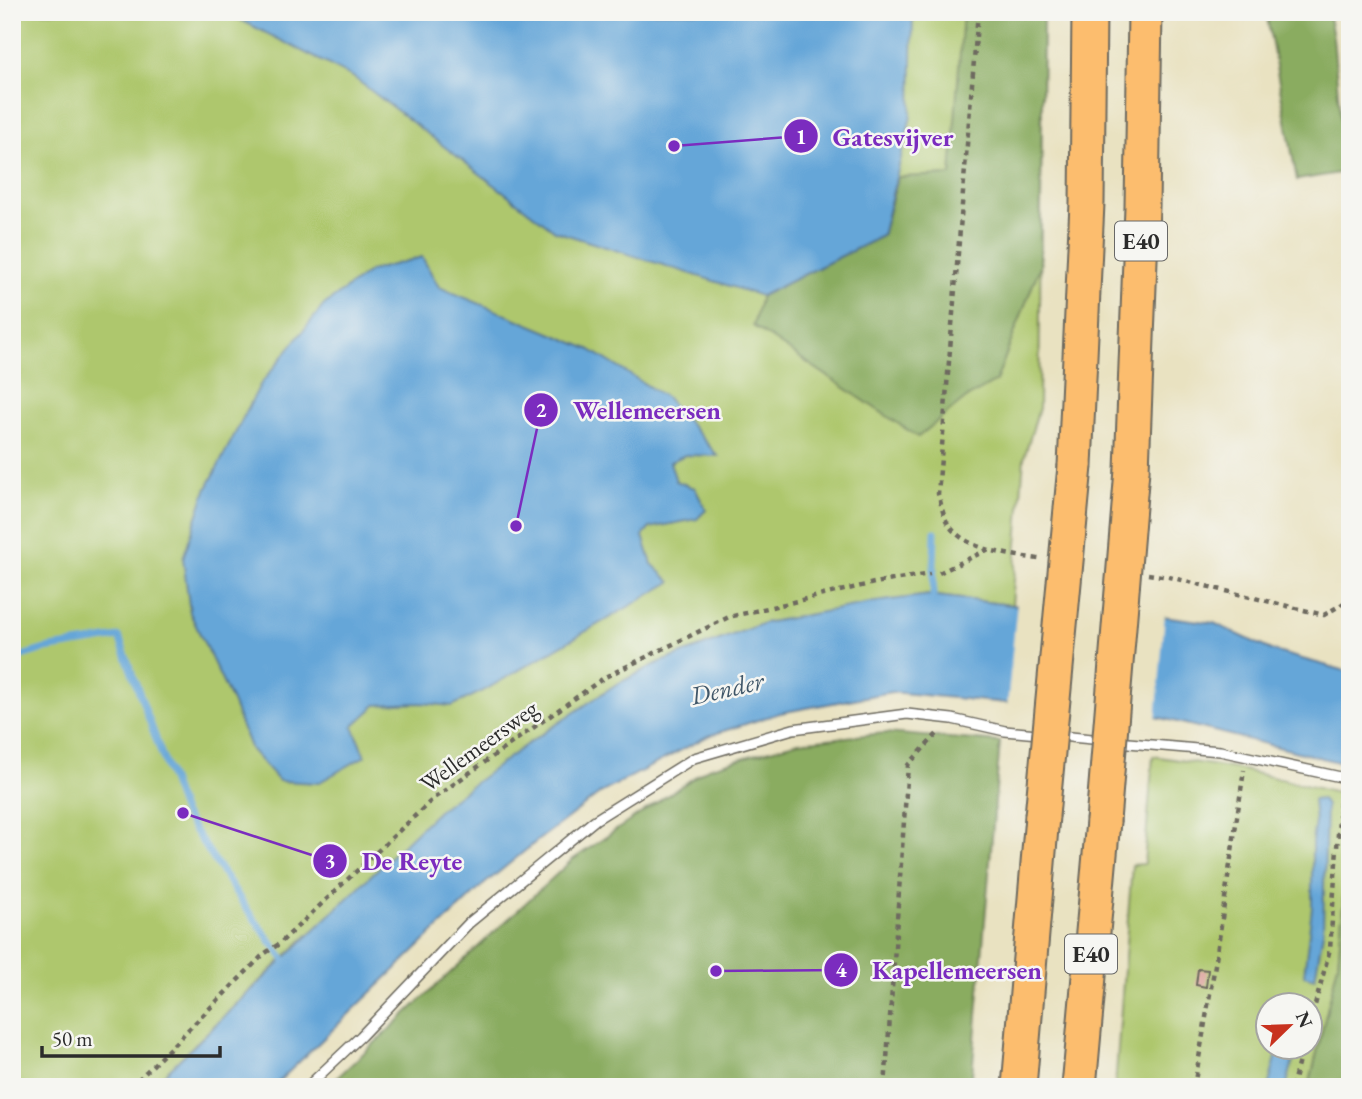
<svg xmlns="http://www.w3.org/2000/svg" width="1362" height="1099" viewBox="0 0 1362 1099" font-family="'EB Garamond',serif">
<rect width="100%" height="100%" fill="#f6f6f2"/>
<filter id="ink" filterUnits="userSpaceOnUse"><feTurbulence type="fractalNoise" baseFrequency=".0143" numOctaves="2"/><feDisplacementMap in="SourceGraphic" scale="14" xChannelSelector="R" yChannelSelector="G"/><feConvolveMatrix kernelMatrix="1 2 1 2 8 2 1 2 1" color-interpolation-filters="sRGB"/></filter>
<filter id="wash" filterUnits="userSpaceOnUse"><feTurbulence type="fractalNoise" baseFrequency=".00686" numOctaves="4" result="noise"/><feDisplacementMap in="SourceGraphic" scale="28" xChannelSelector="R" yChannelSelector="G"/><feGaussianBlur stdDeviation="1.57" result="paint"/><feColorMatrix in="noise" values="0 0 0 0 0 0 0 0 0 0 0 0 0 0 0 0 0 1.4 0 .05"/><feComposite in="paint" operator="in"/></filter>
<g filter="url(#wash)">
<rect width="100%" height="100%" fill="#e9e2c1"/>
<path fill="#aec76d" stroke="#6c794c" stroke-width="2" fill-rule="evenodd" d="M12,12H1043L1039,408L1024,458L1012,605L929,595L764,623L658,663L615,685L523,747L299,943L151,1087H12Z
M1153,756L1243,770L1350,796V824L1338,964L1309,1087H1115L1132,865L1144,864ZM1268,1004H1310V1046H1268Z"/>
<path fill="#8aac60" stroke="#5a6c46" stroke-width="2" d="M963,12H1043L1040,266L996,381L965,399L918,437L753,326L761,296L882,236L898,177L951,175Z
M1266,12H1328L1333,37L1345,172L1297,180Z
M885,733L1000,742L971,1087H327L572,860L708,768L798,742Z
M1350,824V1087H1309L1338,963Z"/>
<path fill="#65a6d8" stroke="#486882" stroke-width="2" d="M225,12H913L911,116L882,236L761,296L555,231L353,77Z
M422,257L439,287L589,349L667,398L718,456L685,455L670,462L676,481L695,488L706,510L697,519L650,528L643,536L652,564L671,582L483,691L452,706L421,703L376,705L353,726L365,756L318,783L279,781L251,750L232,702L190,613L183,558L206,490L260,385L324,305L370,271Z
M929,595L1012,605L1170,617L1214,623L1273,651L1350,672V765L1161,718L891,692L780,713L708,736L602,792L537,841L482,886L273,1087H151L441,808L523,747L615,685L659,663L764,623L875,602Z
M1322,799L1326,806L1323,932L1315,978L1304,975L1312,907V841L1315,822L1313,800Z
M1279,1047H1297L1286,1087H1268Z"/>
<path fill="#e9e2c1" d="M1017,602L1165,613L1156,721L1007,707Z"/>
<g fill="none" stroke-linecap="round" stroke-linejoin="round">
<path stroke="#65a6d8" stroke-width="7" d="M933,595L935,532
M12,659L45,649L119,637L183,813L246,908L289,966"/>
</g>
<g id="blocks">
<path fill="#da9d96" d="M1198,969L1208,970L1206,987L1196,985Z"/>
</g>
</g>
<g filter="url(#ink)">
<use href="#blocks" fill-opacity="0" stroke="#6e6b60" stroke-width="2"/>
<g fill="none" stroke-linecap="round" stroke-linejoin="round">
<g stroke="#6e6b60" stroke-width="12">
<path id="lane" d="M1117,742L1220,751L1350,779
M307,1087L361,1036L469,923L595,820L694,758L793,729L907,714L952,719L1005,731L1103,740"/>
</g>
<g stroke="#6e6b60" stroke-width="37">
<path id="highway" d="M1075,466L1087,203L1089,12
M1132,470L1142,207L1145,12
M1019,1087L1042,816
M1079,1087L1103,821"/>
</g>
<path stroke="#6e6b60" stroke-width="4.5" stroke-dasharray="5 5" stroke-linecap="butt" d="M978,12L938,494C941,502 942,512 946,520C960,550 1010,555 1039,559
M939,573L987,550
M1148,574L1169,577L1324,615L1344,603L1350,597
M1310,1024L1330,949L1341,790
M131,1087L264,954L279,944L434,798L605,677L729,617L874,583L930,574
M885,1087L908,765L938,733
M1194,1087L1216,959L1244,770
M1292,1087L1303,1046"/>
<use href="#lane" stroke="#fff" stroke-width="9"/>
<use href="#highway" stroke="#fcbd6e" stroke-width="33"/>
<g stroke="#6e6b60" stroke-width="37" stroke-linecap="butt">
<path id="highway-bridge" d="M1042,816L1075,466
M1103,821L1132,470"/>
</g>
<use href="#highway-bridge" stroke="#fcbd6e" stroke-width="33"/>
</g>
</g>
<g text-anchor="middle" stroke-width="5" stroke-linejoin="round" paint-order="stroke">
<g fill="#f6f6f2" stroke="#686867" stroke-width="2">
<rect x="1115" y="221.5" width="52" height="39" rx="5"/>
<rect x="1065" y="934.5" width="52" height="39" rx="5"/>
</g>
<g font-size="23" font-weight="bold" fill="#2b2b2b">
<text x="1141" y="249">E40</text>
<text x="1091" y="962">E40</text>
</g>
<g font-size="24" fill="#2b2b2b" stroke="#f6f6f2">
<text transform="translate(479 746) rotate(-36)" y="8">Wellemeersweg</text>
</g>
<g font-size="26" font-style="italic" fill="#3f5668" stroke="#f6f6f2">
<text transform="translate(727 688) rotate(-13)" y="9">Dender</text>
</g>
</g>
<path fill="none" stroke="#7b2cbf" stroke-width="2.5" d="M674 146L801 136M516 526L541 410M183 813L330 861M716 971L841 970"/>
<g fill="#7b2cbf" stroke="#f6f6f2" stroke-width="2.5">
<circle cx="674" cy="146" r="7"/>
<circle cx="516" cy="526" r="7"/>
<circle cx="183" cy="813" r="7"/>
<circle cx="716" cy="971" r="7"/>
<circle cx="801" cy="136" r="18"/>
<circle cx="541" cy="410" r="18"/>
<circle cx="330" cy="861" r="18"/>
<circle cx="841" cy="970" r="18"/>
</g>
<g font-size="21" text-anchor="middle" font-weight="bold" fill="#fff">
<text x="801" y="144">1</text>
<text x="541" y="417">2</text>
<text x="330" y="868">3</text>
<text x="841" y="977">4</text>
</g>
<g font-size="26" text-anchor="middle" font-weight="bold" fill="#7b2cbf" stroke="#f6f6f2" stroke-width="5" stroke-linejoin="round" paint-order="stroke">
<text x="893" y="146">Gatesvijver</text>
<text x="647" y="419">Wellemeersen</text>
<text x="412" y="870">De Reyte</text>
<text x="957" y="979">Kapellemeersen</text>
</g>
<rect width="1362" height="1099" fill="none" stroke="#f6f6f2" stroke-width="42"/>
<g transform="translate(1289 1026) rotate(67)"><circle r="33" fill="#f6f6f2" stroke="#a5a5a2" stroke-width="2"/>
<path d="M0-5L12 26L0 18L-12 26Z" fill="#c8321e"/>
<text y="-10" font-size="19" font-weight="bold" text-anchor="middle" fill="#2b2b2b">N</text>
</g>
<path d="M42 1046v10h178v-10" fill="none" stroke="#2b2b2b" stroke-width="3.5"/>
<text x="52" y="1046" font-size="21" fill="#2b2b2b" stroke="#f6f6f2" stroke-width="5" paint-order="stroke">50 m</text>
</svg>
